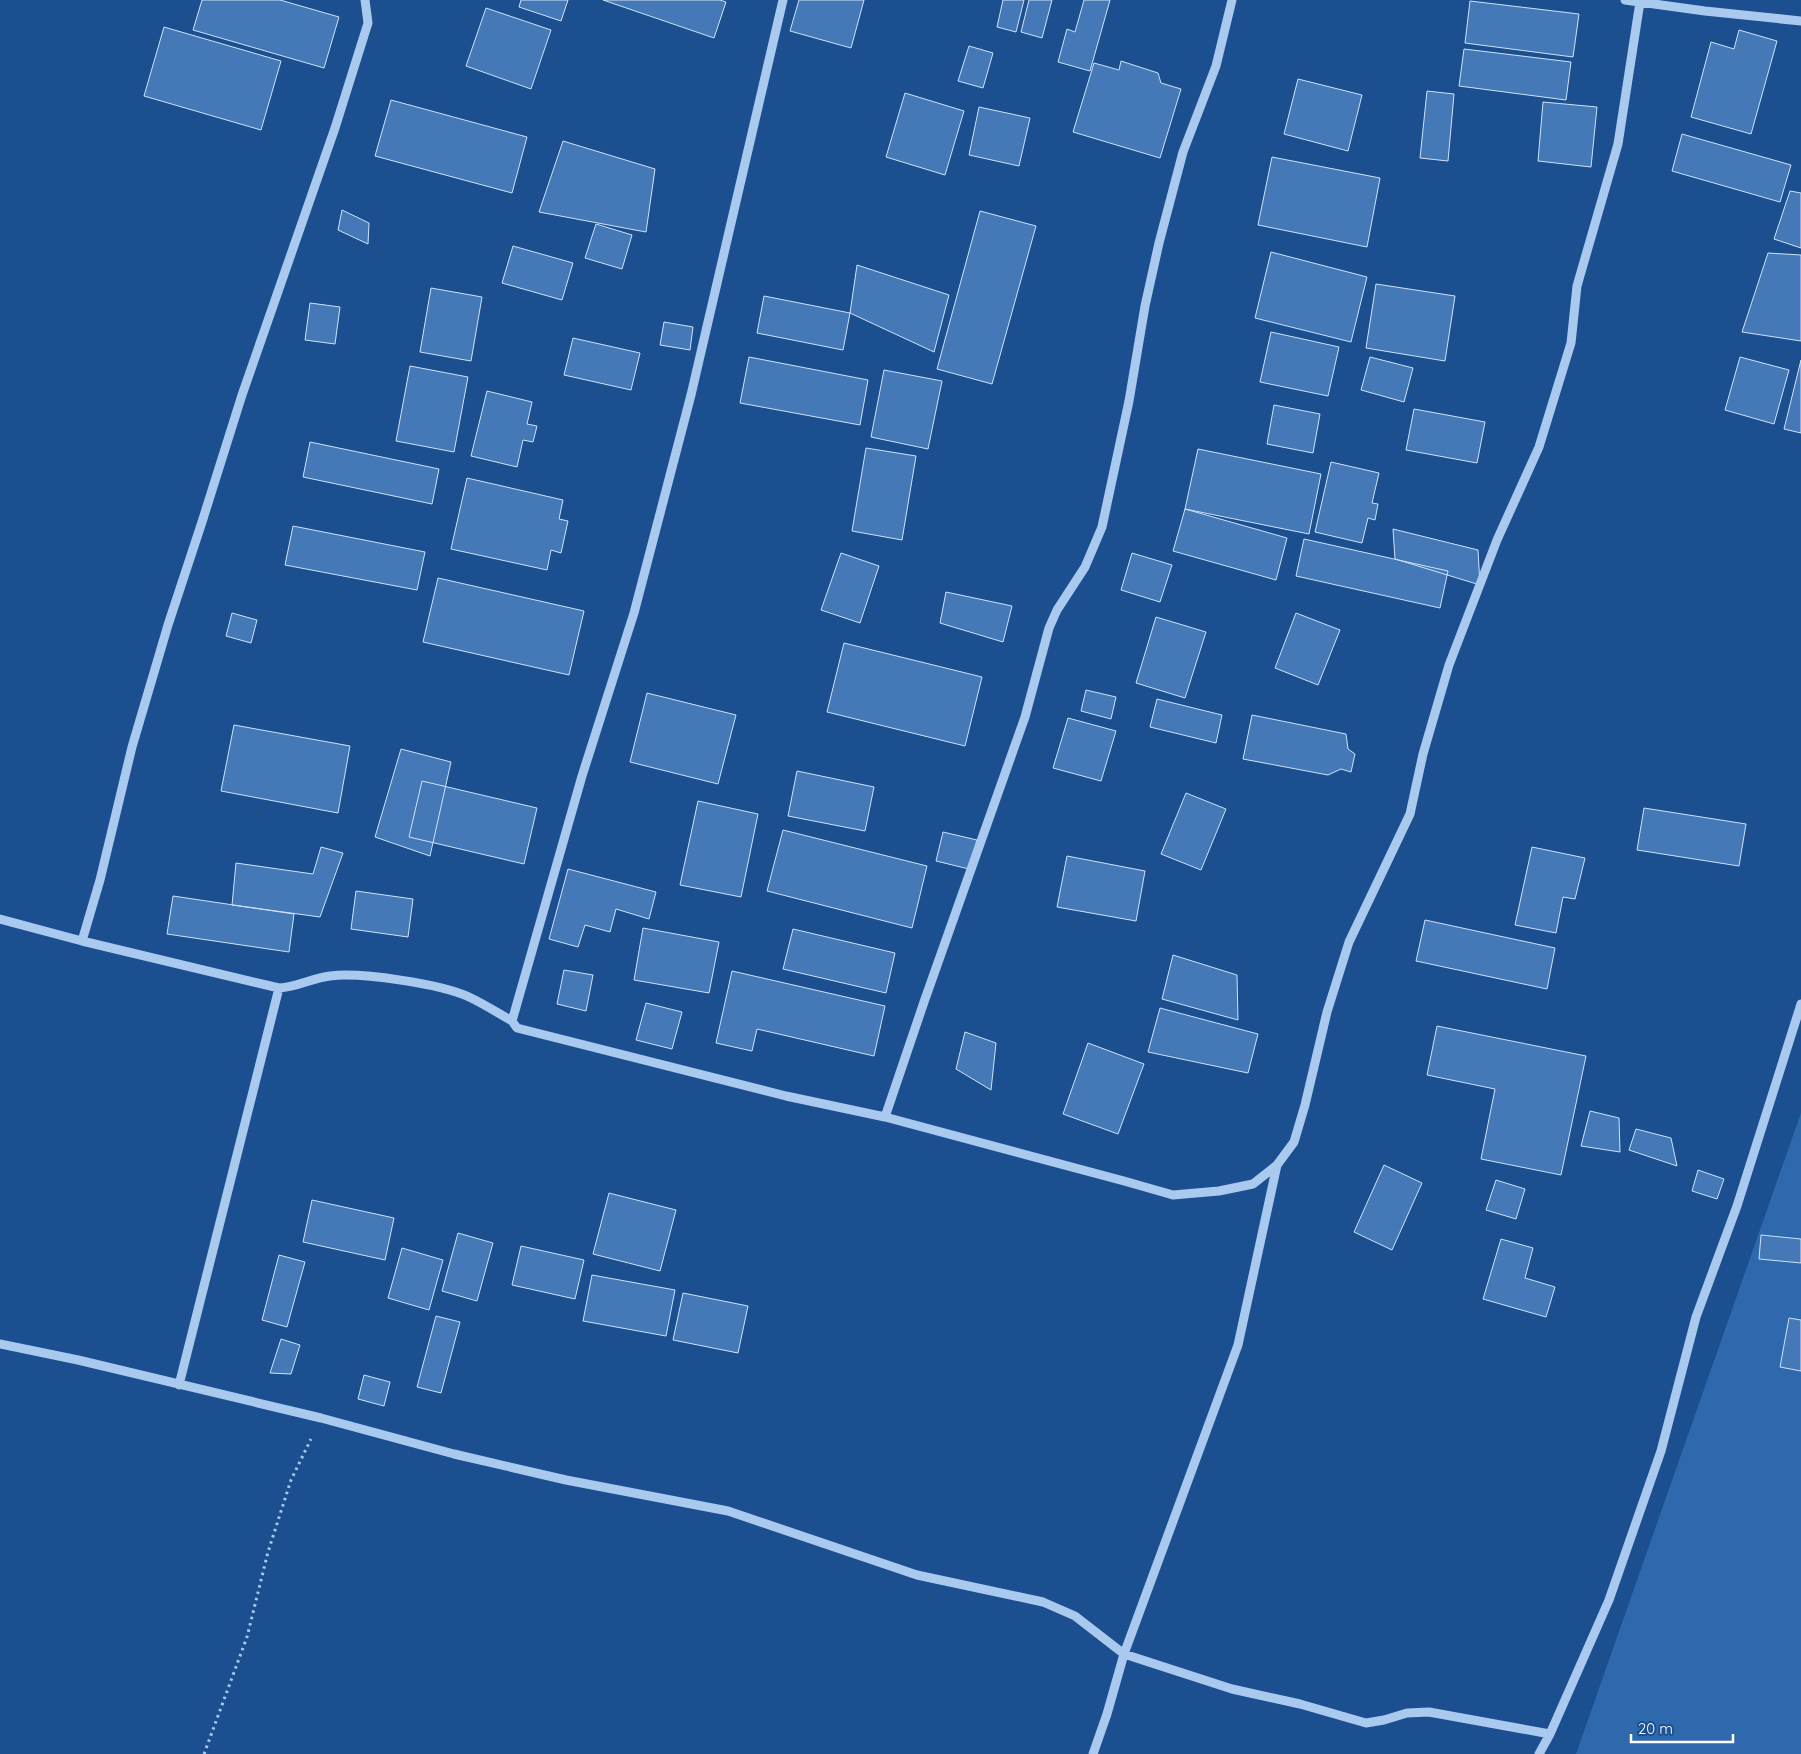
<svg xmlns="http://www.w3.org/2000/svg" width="1801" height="1754" viewBox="0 0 1801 1754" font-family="Quicksand,sans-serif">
<rect width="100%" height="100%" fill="#1b4f8f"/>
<path fill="#2e69ad" d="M1801,1113V1754H1576Z"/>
<path fill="#4478b7" stroke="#cfe3fa" d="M202,0H280L339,17L324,68L193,30Z
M521,0H568L561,21L519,7Z
M603,0H720L726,2L714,38Z
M799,0H864L851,48L790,31Z
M1003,0H1024L1016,32L997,27Z
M1029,0H1052L1042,38L1021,32Z
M1084,0H1110L1090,71L1058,62L1067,29L1075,32Z
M1470,1L1579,14L1573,57L1465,43Z
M486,8L551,30L531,89L466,66Z
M164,27L281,61L261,130L144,96Z
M1739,30L1777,41L1751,134L1691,117L1711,42L1734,49Z
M969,46L993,53L983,88L958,81Z
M1464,49L1571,62L1566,100L1459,86Z
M1121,61L1158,73L1161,83L1181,89L1160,158L1073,132L1094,63L1119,70Z
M1298,79L1362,95L1348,151L1284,134Z
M1427,91L1454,94L1448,161L1420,158Z
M905,93L964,111L945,175L886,157Z
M391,100L527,137L512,193L375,156Z
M1543,102L1597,107L1591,167L1538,161Z
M979,107L1030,118L1019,166L969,155Z
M1682,134L1791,165L1780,202L1672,171Z
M563,141L655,169L646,232L539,212Z
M1272,157L1380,178L1367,247L1258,225Z
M1790,191L1801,193V248L1774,239Z
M342,210L369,223L368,244L338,230Z
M980,211L1036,226L992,384L937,369Z
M596,224L632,235L622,269L585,258Z
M513,246L573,263L562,300L502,283Z
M1271,252L1367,277L1351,342L1255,318Z
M1768,253L1801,255V341L1742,332Z
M857,265L949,295L934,352L850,313Z
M1376,284L1455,296L1445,361L1366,348Z
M431,288L482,297L471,361L420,352Z
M764,296L850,313L843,350L757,333Z
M310,303L340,307L335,344L305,340Z
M664,322L693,327L690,350L660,345Z
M1271,332L1339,347L1328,396L1260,382Z
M573,338L640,353L631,390L564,375Z
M749,357L868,380L860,425L740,403Z
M1370,357L1413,368L1404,402L1361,390Z
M1740,357L1789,370L1774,424L1725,410Z
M1801,360V433L1784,429Z
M410,366L468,377L454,452L396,441Z
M884,370L942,381L928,449L871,437Z
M487,391L532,402L527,424L537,426L533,442L523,440L517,467L471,456Z
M1274,405L1320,414L1313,453L1267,444Z
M1414,409L1485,422L1477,463L1406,450Z
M310,442L439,469L432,504L303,477Z
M866,448L916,456L902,540L852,531Z
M1198,449L1321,474L1309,534L1185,509Z
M1331,462L1379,473L1372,503L1378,504L1375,520L1368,518L1362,543L1315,532Z
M467,478L563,500L559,519L568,521L561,553L551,550L547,570L451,549Z
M1185,509L1287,538L1276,580L1173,551Z
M293,526L425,552L417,590L285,565Z
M1393,529L1478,550L1480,585L1395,559Z
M1304,539L1448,571L1440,608L1296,576Z
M841,553L879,566L860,623L821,610Z
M1132,553L1172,565L1160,602L1121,590Z
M438,578L584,611L569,675L423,642Z
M946,592L1012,606L1003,642L940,623Z
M232,613L257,620L251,643L226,636Z
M1296,613L1340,630L1318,685L1275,668Z
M1156,617L1206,632L1185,698L1136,683Z
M844,643L982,677L965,746L827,712Z
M1086,690L1116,697L1111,719L1081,711Z
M647,693L736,715L718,784L630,762Z
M1157,699L1222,715L1216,743L1150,727Z
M1252,715L1346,734L1348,749L1355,754L1351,772L1341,769L1328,775L1243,759Z
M1068,718L1116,731L1101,781L1053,768Z
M234,725L350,746L338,813L221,791Z
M401,749L451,762L430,856L375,837Z
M797,771L874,787L865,831L788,816Z
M422,781L537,808L524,864L409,837Z
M1186,793L1226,809L1201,870L1161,854Z
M698,801L758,814L741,897L680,885Z
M1644,808L1746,824L1739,866L1637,850Z
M783,830L927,866L912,928L767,891Z
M943,832L977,840L969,869L936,861Z
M321,847L343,853L320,917L232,905L236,863L313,874Z
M1532,847L1585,858L1575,899L1563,897L1556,933L1515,925Z
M1067,856L1145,871L1136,921L1057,907Z
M568,869L656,892L649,919L616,909L610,932L585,925L578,947L549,939Z
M356,891L413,899L408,937L351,929Z
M173,896L294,914L289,952L167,934Z
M1425,920L1555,948L1547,989L1416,961Z
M643,928L719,942L709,993L634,980Z
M793,929L895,953L886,993L783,969Z
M1173,955L1237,975L1238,1020L1162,999Z
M564,970L593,975L586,1011L557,1004Z
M732,971L885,1006L874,1056L757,1029L752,1051L716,1043Z
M646,1003L682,1012L672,1049L636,1040Z
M1160,1008L1258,1034L1248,1073L1148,1052Z
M1437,1026L1586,1056L1561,1175L1481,1159L1495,1089L1427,1075Z
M965,1032L996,1043L991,1090L956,1069Z
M1088,1043L1144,1064L1118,1134L1063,1114Z
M1590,1111L1619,1118L1620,1152L1581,1146Z
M1636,1129L1671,1138L1677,1166L1629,1150Z
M1384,1165L1422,1183L1392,1250L1354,1232Z
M1698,1170L1724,1179L1717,1199L1692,1191Z
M1496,1180L1525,1189L1516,1219L1486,1210Z
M609,1193L676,1210L660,1271L593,1254Z
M312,1200L394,1218L385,1260L303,1242Z
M458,1233L493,1243L477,1301L442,1291Z
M1761,1235L1801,1239V1263L1759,1259Z
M1501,1239L1533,1248L1525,1278L1555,1287L1546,1317L1483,1299Z
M521,1246L584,1260L575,1299L512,1285Z
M402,1248L443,1260L429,1310L388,1298Z
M279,1255L305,1262L287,1327L262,1320Z
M592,1275L675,1290L666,1336L583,1321Z
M683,1293L748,1306L738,1353L673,1340Z
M436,1316L460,1322L441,1393L417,1387Z
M1789,1318L1801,1320V1371L1780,1367Z
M281,1339L300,1345L291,1374L270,1373Z
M364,1375L390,1382L384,1406L358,1399Z"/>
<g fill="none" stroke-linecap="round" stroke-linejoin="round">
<path stroke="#a9c9ee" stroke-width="3" stroke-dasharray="2.5 4" stroke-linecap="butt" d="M204,1754L247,1637L268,1552L291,1480L311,1439"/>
<path stroke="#a9c9ee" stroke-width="9" d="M1625,0L1705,11L1801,21
M0,919L82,941L279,988C298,987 312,978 330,976C361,972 441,984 469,997C484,1004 498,1013 512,1021L517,1028L786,1096L885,1117L1124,1181L1173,1195L1219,1191L1253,1184L1277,1165L1294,1142L1305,1105L1327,1012L1349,942L1410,814L1423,754L1449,665L1497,540L1539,447L1571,343L1577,286L1618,144L1640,2
M82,941L100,880L132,747L168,625L202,522L242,395L335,128L368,23L365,0
M512,1021L582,776L634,613L691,395L783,0
M885,1117L924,1002L1025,717L1049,628L1057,610L1085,567L1102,527L1129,401L1145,306L1159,243L1183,152L1216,66L1232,0
M0,1344L78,1360L321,1418L454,1454L566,1480L728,1511L917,1575L1043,1602L1075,1616L1124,1654L1232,1689L1300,1704L1366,1723L1384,1720L1407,1713L1429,1712L1550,1734
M179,1385L279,988
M1093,1754L1107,1714L1124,1654L1238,1345L1277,1165
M1539,1754L1550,1734L1609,1600L1661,1451L1696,1317L1737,1206L1801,1004"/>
</g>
<path d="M1631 1734v8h102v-8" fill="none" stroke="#ffffff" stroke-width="2.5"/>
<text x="1638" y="1734" font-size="15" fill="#ffffff" stroke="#1b4f8f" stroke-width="4" paint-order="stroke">20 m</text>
</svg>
